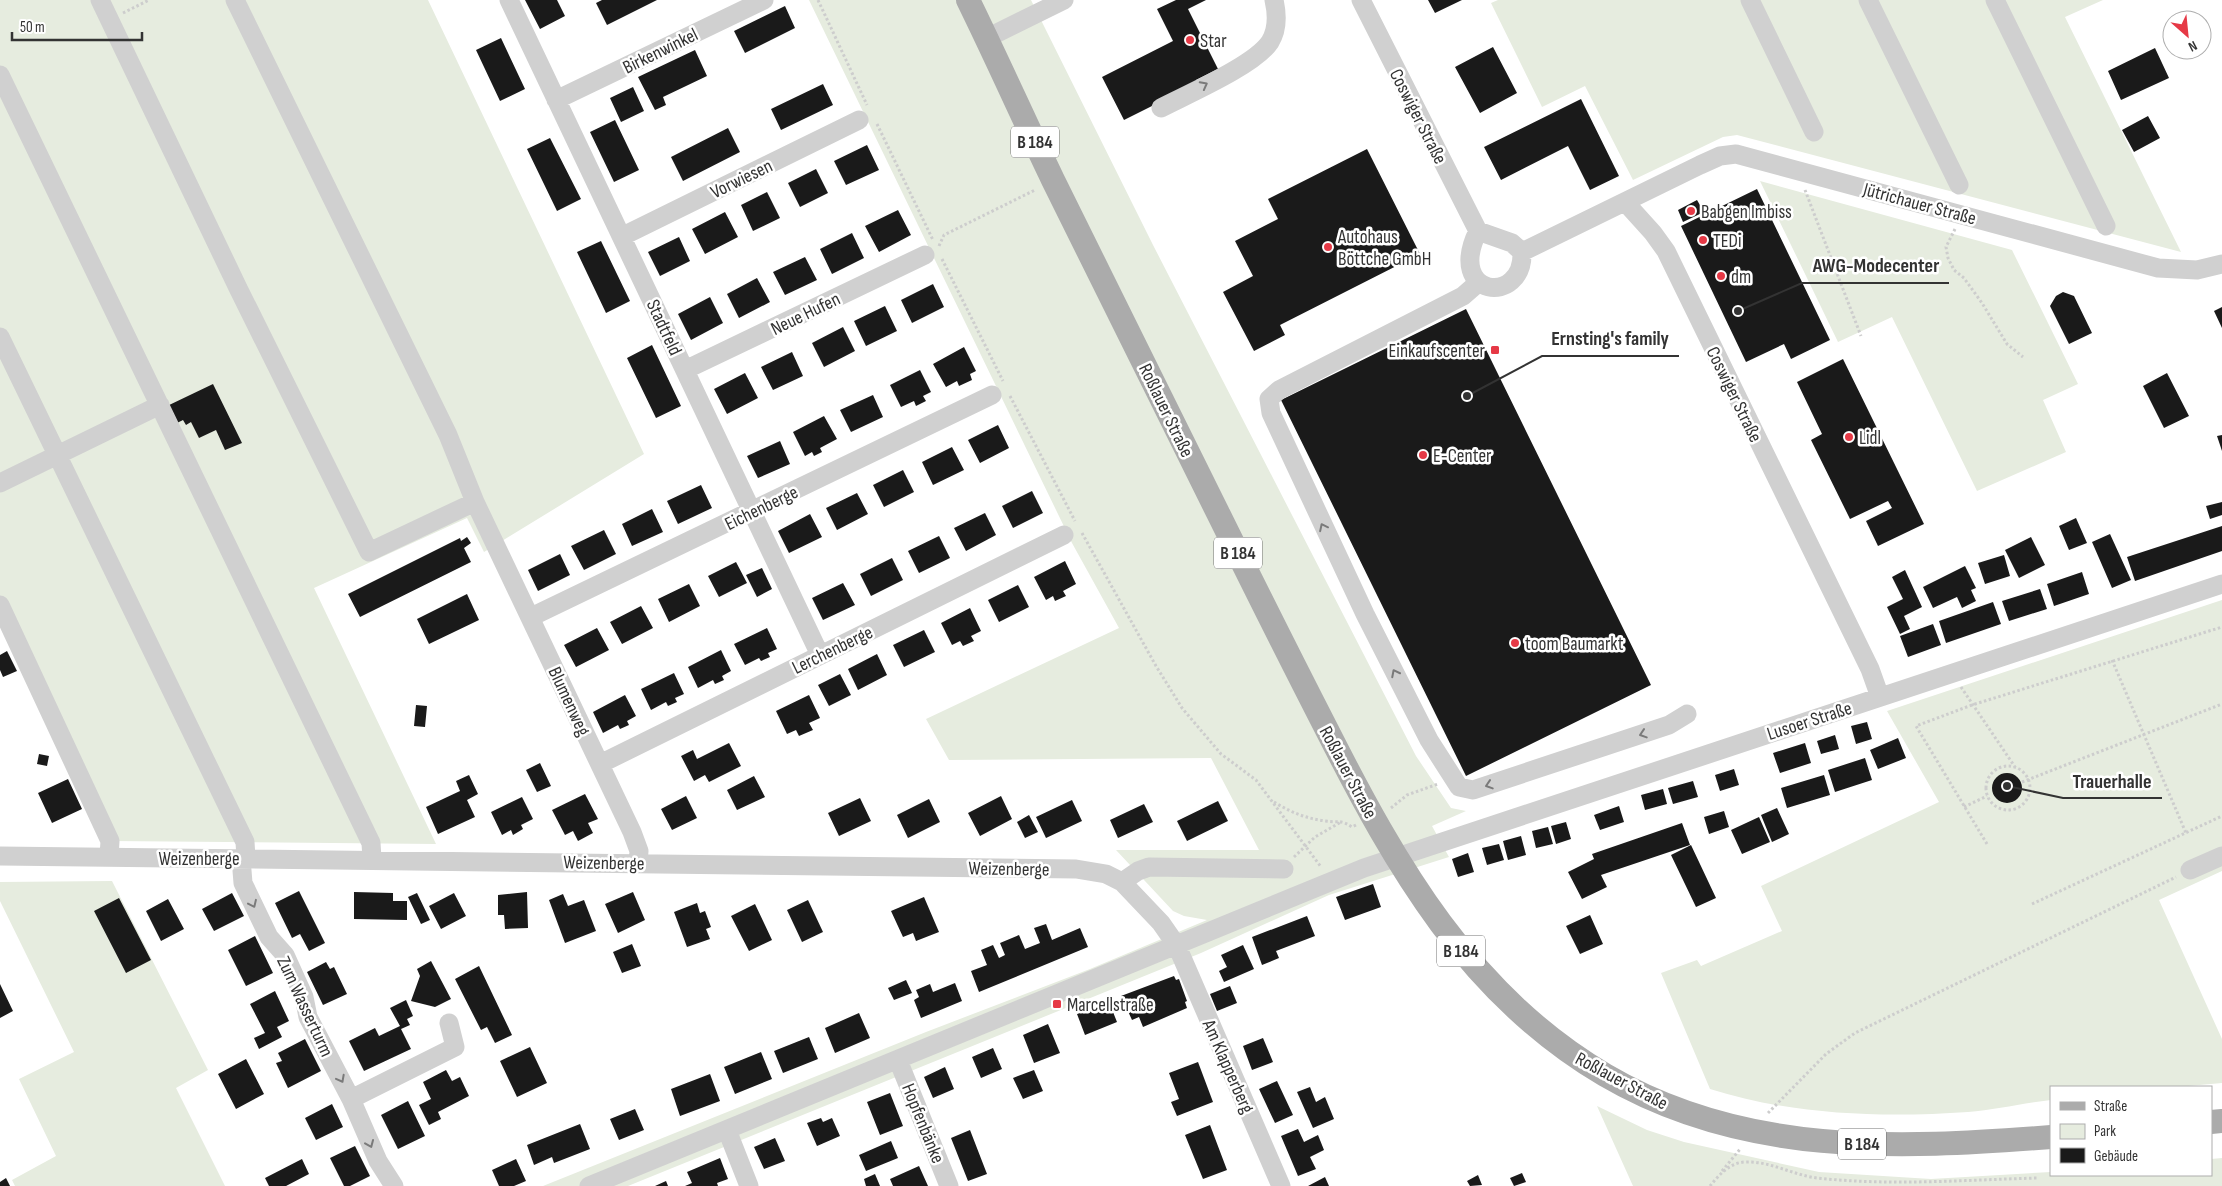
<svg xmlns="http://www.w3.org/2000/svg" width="2222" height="1186" viewBox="0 0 2222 1186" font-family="'Sofia Sans Condensed',sans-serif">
<rect width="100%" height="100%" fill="#fff"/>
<path fill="#e6ecdf" d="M0,0H428L644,454L484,552L467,518L314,588L436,844L110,841L0,624Z
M809,0H1031L1153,245L1416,756L1451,808L1466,811L1432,826L1449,857L1329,895L1201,953L628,1186H543L926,1032L1090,969L1207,920L1184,916L1173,911L1116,850H1259L1211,758L949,760L926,719L1119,628L1072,543Z
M1498,0H2103L2065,17L2181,252L1737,135L1723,137L1633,180L1585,86L1542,107L1491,3Z
M1760,181L2012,250L2078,384L2043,400L2066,452L1977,491L1892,317L1838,342Z
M2222,600V871L2159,900L2222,1039V1083L2177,1087H2051V1100C2023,1103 1995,1110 1968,1112C1882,1118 1792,1115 1710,1089L1661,973L1697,960L1701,966L1782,931L1761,886L1939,802L1887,711Z
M112,881L208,1070L176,1088L225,1186H15L12,1180L56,1156L19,1079L74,1052L0,901V882Z
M1597,1106L1647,1130L1684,1142L1819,1172L1931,1179L2051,1172V1175H2211V1159L2222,1158V1186H1633Z"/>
<path fill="#1a1a1a" d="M525,0H557L565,16L540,29Z
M602,0H657L607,25L596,3Z
M1176,0H1206L1188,9L1218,69L1196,80L1198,83L1124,120L1102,77L1173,41L1157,9Z
M1428,0H1462L1435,13Z
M785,6L795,28L745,53L734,31Z
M501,38L525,89L500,101L476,50Z
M1493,47L1517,93L1480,113L1455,67Z
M2155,48L2169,78L2121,100L2108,71Z
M695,50L707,76L663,97L666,105L655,110L638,77Z
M823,84L833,105L781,130L771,109Z
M633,87L644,111L621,122L610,98Z
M1581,99L1619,176L1590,190L1568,146L1501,180L1484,147Z
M2148,116L2160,138L2134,152L2122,130Z
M615,120L639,170L614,182L590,132Z
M728,128L740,152L683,181L671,157Z
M550,138L581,199L557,211L527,149Z
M867,145L879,170L846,185L834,161Z
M1367,149L1420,254L1280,325L1285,335L1254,351L1223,292L1253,276L1235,241L1278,219L1268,199Z
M816,169L828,193L800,207L788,183Z
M1757,189L1830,340L1791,359L1784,344L1746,362L1681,226Z
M767,192L780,218L753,231L741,205Z
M1697,200L1704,212L1683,222L1678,210Z
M898,210L911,235L879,252L865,226Z
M725,212L738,237L705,254L692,229Z
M852,233L864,258L832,274L820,249Z
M679,237L690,261L660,276L648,252Z
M601,241L630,301L606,313L577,252Z
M805,257L817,280L785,295L773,272Z
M757,278L770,302L739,318L727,294Z
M933,284L944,307L912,323L901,300Z
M2063,292L2074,296L2092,333L2069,344L2050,306L2056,296Z
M710,297L723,323L691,340L678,314Z
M885,306L897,331L866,346L854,321Z
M2222,307V328L2214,311Z
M1466,309L1651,685L1466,776L1281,400Z
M843,327L855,351L824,367L812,343Z
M652,345L681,406L656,418L627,358Z
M964,347L976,371L970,374L972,380L959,386L957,381L946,387L933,364Z
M792,352L803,376L773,390L761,367Z
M1843,359L1924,524L1878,546L1866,521L1892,508L1888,501L1850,519L1811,440L1822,434L1797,382Z
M920,370L931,392L923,396L926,401L916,406L914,401L901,407L890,385Z
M745,373L758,398L727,414L714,389Z
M2167,373L2189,416L2164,428L2143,386Z
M213,384L242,443L225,450L216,430L199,438L191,422L186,425L183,420L173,425L165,407Z
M873,395L883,417L851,432L840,410Z
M824,416L837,439L820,448L822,452L814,456L812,452L805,456L793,432Z
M998,425L1009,448L980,463L968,440Z
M2222,435V451L2217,436Z
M780,441L790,464L758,478L747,456Z
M952,447L964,470L933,485L922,462Z
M903,470L914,492L884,507L873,485Z
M701,485L712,508L678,524L667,501Z
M1032,491L1043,513L1013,528L1002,506Z
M857,493L868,514L837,530L826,508Z
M2222,502V515L2210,519L2206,506Z
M652,509L663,532L632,546L622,524Z
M985,513L996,535L966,551L954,528Z
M810,514L822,537L789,553L778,531Z
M2076,518L2087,543L2069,550L2059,526Z
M2222,526V551L2135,581L2127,557Z
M604,530L616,554L584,570L571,546Z
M2110,534L2131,580L2112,588L2092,542Z
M939,536L950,558L919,573L908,551Z
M467,537L471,543L464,548L471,562L360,617L348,594L460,538L461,541Z
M2031,537L2045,565L2019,578L2005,550Z
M560,554L570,575L538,591L528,570Z
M2004,555L2010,576L1985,584L1978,563Z
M892,558L903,580L871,596L860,574Z
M1065,561L1076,584L1063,591L1066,596L1055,601L1053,596L1046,600L1034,577Z
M736,562L747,583L719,597L708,576Z
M1965,566L1976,588L1971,590L1976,601L1962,608L1957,597L1933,608L1923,587Z
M762,568L772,589L757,597L746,575Z
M1905,570L1922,607L1904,616L1910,629L1900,634L1887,607L1903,599L1892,577Z
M2082,572L2089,594L2054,606L2047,584Z
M843,583L855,605L823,620L812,598Z
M689,584L700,606L669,622L658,599Z
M1018,585L1029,607L999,622L988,600Z
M2040,589L2047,609L2009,621L2002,601Z
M467,594L479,620L429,644L417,619Z
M1993,602L2001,624L1946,643L1939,621Z
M641,606L653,628L622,644L610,622Z
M970,608L981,631L971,636L974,641L963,646L960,641L952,645L941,623Z
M1933,624L1941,645L1908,657L1900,636Z
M597,628L609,650L576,667L564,645Z
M767,628L777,649L768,653L770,657L761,661L759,658L745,665L734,644Z
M924,630L935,652L904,667L893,645Z
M721,650L731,671L722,676L724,680L715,684L713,680L698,688L688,667Z
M7,651L17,671L3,677L0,670V655Z
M877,654L887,675L858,690L848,669Z
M674,673L684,694L675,698L677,702L668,706L666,702L651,710L641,689Z
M840,674L851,695L829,706L818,685Z
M625,695L636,716L627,721L629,725L620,729L618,725L603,733L593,712Z
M809,695L820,718L809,723L813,730L799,736L796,730L787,734L776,711Z
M416,705L427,706L425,727L414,726Z
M1867,722L1872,739L1856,744L1851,726Z
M1835,735L1839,749L1821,754L1817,741Z
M1898,738L1906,758L1878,769L1870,750Z
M729,743L741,766L709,782L705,775L694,781L681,756L693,750L697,759Z
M1805,743L1811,763L1780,773L1773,753Z
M39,754L49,756L47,766L37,764Z
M1865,758L1872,780L1835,792L1828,770Z
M540,763L551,786L537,792L526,770Z
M1734,769L1739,785L1720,791L1715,775Z
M1992 788a15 15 0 1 1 30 0a15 15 0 1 1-30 0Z
M469,775L478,794L467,800L475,817L438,834L426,807L460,791L456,781Z
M1824,775L1830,795L1787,808L1781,788Z
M754,776L765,797L737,810L727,790Z
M68,779L82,809L52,823L38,793Z
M1693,781L1698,797L1673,804L1668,788Z
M1663,789L1667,804L1645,810L1641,795Z
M585,794L598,819L588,823L593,833L578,841L573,831L565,835L552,810Z
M686,796L697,818L672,830L661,809Z
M1001,796L1012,819L980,836L968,813Z
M522,797L533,819L521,825L523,829L513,835L511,830L502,835L491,812Z
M860,798L871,821L839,836L828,813Z
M929,799L940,822L908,838L897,815Z
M1072,800L1082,821L1046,838L1036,817Z
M1218,801L1228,821L1187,841L1177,821Z
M1144,804L1153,822L1118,838L1110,820Z
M1619,806L1624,822L1600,830L1594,815Z
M1777,808L1789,834L1772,842L1761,815Z
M1724,811L1729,827L1709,834L1704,817Z
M1029,815L1038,832L1025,838L1017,822Z
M1759,817L1770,842L1742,854L1731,830Z
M1566,822L1571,839L1556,844L1551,826Z
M1682,823L1690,845L1601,875L1607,887L1582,899L1568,872L1594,859L1592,854Z
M1548,827L1553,844L1536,848L1532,831Z
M1521,836L1526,855L1508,860L1503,841Z
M1499,844L1504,860L1487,865L1482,848Z
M1691,845L1716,898L1696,907L1671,855Z
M1468,853L1474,872L1458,877L1452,859Z
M1373,884L1381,907L1345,920L1336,897Z
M299,891L325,943L309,951L300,934L292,938L275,903Z
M354,892L393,893V901H407V920L354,919Z
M527,892L528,928L505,929L504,915H498V895Z
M633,892L645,920L618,933L605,904Z
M232,893L244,916L214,931L202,909Z
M417,893L430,920L421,924L408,897Z
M454,893L466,916L441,929L429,906Z
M563,894L568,906L584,900L596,931L565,943L549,900Z
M924,897L939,932L916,941L913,933L903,937L891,911Z
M119,898L151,960L126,973L94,911Z
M168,899L184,929L161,941L146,911Z
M808,900L823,932L802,942L787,910Z
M697,903L700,913L705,911L711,927L706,929L710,939L687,947L674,912Z
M755,904L772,940L749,951L731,916Z
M1590,915L1603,944L1580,954L1566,926Z
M1307,916L1315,936L1276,951L1279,958L1262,965L1252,937Z
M1046,924L1052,940L1080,928L1088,947L979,992L971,971L987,965L981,950L993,945L999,958L1005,955L1000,943L1019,935L1025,949L1040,943L1034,928Z
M255,936L273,973L246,986L228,950Z
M632,944L641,966L622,973L613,952Z
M1243,945L1254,969L1224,982L1219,971L1227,967L1221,955Z
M431,961L451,999L435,1007L411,1001L420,976L417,969Z
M326,962L330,969L334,967L347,994L323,1005L307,972Z
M479,966L512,1035L495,1043L487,1027L481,1030L455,979Z
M1174,976L1176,980L1179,979L1187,1001L1185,1002L1187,1008L1143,1027L1139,1017L1132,1020L1121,996Z
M906,980L912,993L894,1000L888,988Z
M955,983L962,1001L921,1018L914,1000L919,997L916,990L930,984L933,992Z
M0,984L13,1011L0,1018Z
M1230,986L1237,1003L1217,1011L1210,994Z
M275,991L289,1021L277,1027L282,1037L259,1049L254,1038L265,1033L250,1004Z
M406,1000L413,1016L407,1019L410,1025L401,1029L411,1049L364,1071L349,1041L375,1028L379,1036L400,1026L390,1008Z
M1109,1002L1117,1022L1085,1035L1077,1014Z
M859,1013L870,1038L835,1053L825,1028Z
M1048,1024L1060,1053L1034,1063L1023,1035Z
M809,1037L818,1059L783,1073L774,1051Z
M1263,1038L1273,1062L1252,1070L1243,1046Z
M305,1039L321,1071L288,1088L276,1063L282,1061L278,1053Z
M530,1047L547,1083L517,1097L500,1061Z
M993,1048L1002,1069L981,1078L972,1057Z
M761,1052L772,1079L735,1094L724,1067Z
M246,1059L264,1094L236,1109L218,1074Z
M1198,1062L1213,1102L1177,1116L1171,1102L1179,1099L1169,1073Z
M945,1067L954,1089L933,1098L924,1077Z
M446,1070L452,1081L460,1077L469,1096L438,1112L441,1119L429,1125L419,1105L431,1099L423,1082Z
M1034,1070L1043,1091L1023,1099L1013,1078Z
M710,1074L720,1101L680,1116L671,1089Z
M1277,1081L1293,1115L1275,1123L1259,1089Z
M1310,1087L1316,1102L1325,1097L1334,1119L1313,1128L1297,1092Z
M890,1093L903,1126L880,1135L867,1102Z
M408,1101L425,1136L398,1149L381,1115Z
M332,1104L343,1127L316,1140L305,1118Z
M635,1109L644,1130L619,1140L610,1119Z
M821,1118L823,1122L832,1118L840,1136L817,1146L807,1123Z
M580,1124L590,1149L554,1163L552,1157L534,1165L527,1145Z
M1210,1125L1227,1170L1203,1179L1185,1135Z
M1298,1129L1304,1142L1318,1135L1324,1150L1310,1157L1316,1169L1298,1176L1281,1136Z
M970,1130L987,1174L968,1181L951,1138Z
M775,1138L785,1161L764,1169L754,1147Z
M891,1141L898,1158L866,1171L859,1155Z
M355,1146L370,1176L350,1186H344L330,1158Z
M720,1158L728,1179L717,1183L718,1186H685L692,1183L687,1172Z
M302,1159L309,1174L286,1186H269L265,1178Z
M516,1159L526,1181L514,1186H499L492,1170Z
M919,1166L928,1186H893L890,1179Z
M1522,1173L1526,1182L1514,1186L1510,1178Z
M875,1174L880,1186H866L864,1179Z
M1478,1175L1482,1185L1470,1186L1467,1181Z
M1325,1177L1329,1186H1308Z
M6,1178L10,1186H0V1182Z
M666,1181L668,1186H655Z"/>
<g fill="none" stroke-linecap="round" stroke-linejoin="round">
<path stroke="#cdcdcd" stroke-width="3" stroke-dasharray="2.5 2.5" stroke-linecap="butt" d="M818,0L867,105
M123,13L149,0
M877,124L933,240
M1805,190L1861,336
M1955,229L1946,247L1948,258L1954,270L1964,278L1982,303L2007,344L2023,357
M939,246L944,235L1035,190
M942,259L1003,381
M1010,396L1075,521
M1082,533L1156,666L1182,708L1221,754L1256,780L1321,867
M2112,660L2186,833
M1961,687L2015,767
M1986 788a22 22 0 1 1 44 0a22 22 0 1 1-44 0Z
M2022,782L2222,704
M1274,802C1290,812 1307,819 1326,821C1339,823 1340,819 1352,827L1356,825
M1964,807L1987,796
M1391,808L1407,795L1438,784
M1987,844L1916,726L1972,705L2222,627
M1294,857L1315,837L1341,822
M2032,904L2222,816
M1768,1113L1826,1054L1855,1033L2176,877
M1722,1171L1741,1148
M1710,1186C1719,1175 1730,1162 1746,1162C1770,1161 1793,1175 1817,1178C1890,1186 1964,1180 2037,1178"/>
<path stroke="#d0d0d0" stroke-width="19" d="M100,0L238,288L369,552L475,502
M235,0L448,435L475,502L632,832L639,851L638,863
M509,0L820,655
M1361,0L1478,231
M1750,0L1814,132
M1868,0L1959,185
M1995,0L2106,226
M987,38L1064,0
M0,75L371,843L372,859
M556,100L764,0
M1161,108C1188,94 1255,65 1270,42C1278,29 1277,13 1274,0
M1625,202L1653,233L1666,251L1870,669L1880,697
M1478,231L1512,243L1522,252C1524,306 1445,298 1478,231Z
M623,236L859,120
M1522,252L1700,165L1720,156L1736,154L2158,268L2197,270L2222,264
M1479,282L1463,296L1279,390L1269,399L1271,413L1365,614L1429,740L1459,787L1473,790L1669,725L1687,714
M0,337L245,842L246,858
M685,370L925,255
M0,483L160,405
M0,605L110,841L109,857
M531,617L992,395
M600,764L1064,535
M0,856L1076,869L1106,874L1122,882L1161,923L1177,946L1281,1186
M241,858L243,883L269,937L285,955L304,997L308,1017L351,1099L378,1161L394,1186
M2190,870L2222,856
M1122,882L1138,871L1149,867L1284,869
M898,1060L949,1186
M351,1099L455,1047L449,1023
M727,1130L749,1186
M589,1186L1364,868L2222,584"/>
<path stroke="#ababab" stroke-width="24" d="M968,0C997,59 1024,120 1053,180C1107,291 1164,402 1218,513C1254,586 1290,658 1327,730C1396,866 1469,995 1605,1075C1743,1156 1897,1149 2051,1137
M2211,1122L2222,1121"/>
</g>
<defs><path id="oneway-chevron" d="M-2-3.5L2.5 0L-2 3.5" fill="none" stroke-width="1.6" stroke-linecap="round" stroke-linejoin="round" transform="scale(1.25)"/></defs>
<g stroke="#7a7a7a">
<use href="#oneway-chevron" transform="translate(1204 85) rotate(-28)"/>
<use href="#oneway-chevron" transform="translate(1323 527) rotate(-116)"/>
<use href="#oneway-chevron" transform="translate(1395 673) rotate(-117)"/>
<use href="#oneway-chevron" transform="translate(1643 734) rotate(162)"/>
<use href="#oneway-chevron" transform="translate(1489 785) rotate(162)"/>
<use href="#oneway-chevron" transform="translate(253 904) rotate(65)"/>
<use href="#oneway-chevron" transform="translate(341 1079) rotate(62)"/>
<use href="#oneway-chevron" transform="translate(370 1144) rotate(67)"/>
</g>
<g fill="#e63946" stroke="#fff" stroke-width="2">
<circle cx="1190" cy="40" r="5"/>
<circle cx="1691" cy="211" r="5"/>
<circle cx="1703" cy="240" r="5"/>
<circle cx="1328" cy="247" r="5"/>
<circle cx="1721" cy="276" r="5"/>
<rect x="1490" y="345" width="10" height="10" rx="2.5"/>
<circle cx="1849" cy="437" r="5"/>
<circle cx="1423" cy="455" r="5"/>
<circle cx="1515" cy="643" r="5"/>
<rect x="1052" y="999" width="10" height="10" rx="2.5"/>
</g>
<g text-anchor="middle" stroke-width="5" stroke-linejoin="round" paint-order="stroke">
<g fill="#fff" stroke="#707070" stroke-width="1">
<rect x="1011" y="126.5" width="48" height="31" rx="4"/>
<rect x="1214" y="537.5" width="48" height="31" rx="4"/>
<rect x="1437" y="935.5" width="48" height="31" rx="4"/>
<rect x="1838" y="1128.5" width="48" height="31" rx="4"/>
</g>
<g font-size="18" font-weight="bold" fill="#333">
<text x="1035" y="148">B 184</text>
<text x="1238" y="559">B 184</text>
<text x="1461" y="957">B 184</text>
<text x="1862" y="1150">B 184</text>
</g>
<g font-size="19" fill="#333" stroke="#fff" text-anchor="start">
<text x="1200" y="47">Star</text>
<text x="1701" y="218">Babgen Imbiss</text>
<text x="1338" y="243">Autohaus<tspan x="1338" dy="22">Böttche GmbH</tspan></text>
<text x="1713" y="247">TEDi</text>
<text x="1731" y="283">dm</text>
<text x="1485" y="357" text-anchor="end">Einkaufscenter</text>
<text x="1859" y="444">Lidl</text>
<text x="1433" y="462">E-Center</text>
<text x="1525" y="650">toom Baumarkt</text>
<text x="1067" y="1011">Marcellstraße</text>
</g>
<g font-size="19" fill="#333" stroke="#fff">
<text transform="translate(660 50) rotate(-26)" y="7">Birkenwinkel</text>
<text transform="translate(1419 116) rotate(63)" y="7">Coswiger Straße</text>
<text transform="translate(741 178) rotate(-26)" y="7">Vorwiesen</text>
<text transform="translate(1920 203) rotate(15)" y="7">Jütrichauer Straße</text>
<text transform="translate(805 313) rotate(-26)" y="7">Neue Hufen</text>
<text transform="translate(665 327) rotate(65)" y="7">Stadtfeld</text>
<text transform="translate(1735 394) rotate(64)" y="7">Coswiger Straße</text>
<text transform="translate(1167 410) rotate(64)" y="7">Roßlauer Straße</text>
<text transform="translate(761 507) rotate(-26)" y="7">Eichenberge</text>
<text transform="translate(832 649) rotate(-26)" y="7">Lerchenberge</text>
<text transform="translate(570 701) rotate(65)" y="7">Blumenweg</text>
<text transform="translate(1809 720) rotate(-18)" y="7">Lusoer Straße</text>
<text transform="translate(1349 772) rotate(62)" y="7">Roßlauer Straße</text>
<text x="199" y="865">Weizenberge</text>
<text transform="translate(604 862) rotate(1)" y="7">Weizenberge</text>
<text transform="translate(1009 868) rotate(1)" y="7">Weizenberge</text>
<text transform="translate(306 1006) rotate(65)" y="7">Zum Wasserturm</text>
<text transform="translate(1229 1066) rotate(66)" y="7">Am Klapperberg</text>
<text transform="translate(1622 1080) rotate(28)" y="7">Roßlauer Straße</text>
<text transform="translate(924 1123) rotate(68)" y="7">Hopfenbänke</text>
</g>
</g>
<path fill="none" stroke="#333" stroke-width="2" d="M1738 311L1802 283H1949M1467 396L1542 356H1679M2007 786L2063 798H2162"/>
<g fill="#333" stroke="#fff" stroke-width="2">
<circle cx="1738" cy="311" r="5"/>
<circle cx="1467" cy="396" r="5"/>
<circle cx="2007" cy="786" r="5"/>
</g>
<g font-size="20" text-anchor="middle" font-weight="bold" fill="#333" stroke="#fff" stroke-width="5" stroke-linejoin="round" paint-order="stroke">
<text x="1876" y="272">AWG-Modecenter</text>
<text x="1610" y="345">Ernsting's family</text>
<text x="2112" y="788">Trauerhalle</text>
</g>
<rect x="2050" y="1086" width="162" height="90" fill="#ffffff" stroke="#adadad"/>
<rect x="2060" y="1102" width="25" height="8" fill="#ababab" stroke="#adadad"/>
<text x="2094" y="1111" font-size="15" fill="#333333">Straße</text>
<rect x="2060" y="1124" width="25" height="15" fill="#e6ecdf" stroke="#adadad"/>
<text x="2094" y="1136" font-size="15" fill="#333333">Park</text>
<rect x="2060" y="1148" width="25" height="15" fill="#1a1a1a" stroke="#adadad"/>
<text x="2094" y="1161" font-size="15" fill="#333333">Gebäude</text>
<g transform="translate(2187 35) rotate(153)"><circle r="24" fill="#ffffff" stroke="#adadad"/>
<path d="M0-4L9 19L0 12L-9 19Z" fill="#e63946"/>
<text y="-8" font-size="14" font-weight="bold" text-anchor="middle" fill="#333333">N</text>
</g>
<path d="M12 32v8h130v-8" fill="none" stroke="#333333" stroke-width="2.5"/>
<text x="20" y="32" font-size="15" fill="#333333" stroke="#ffffff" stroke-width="4" paint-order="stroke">50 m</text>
</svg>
